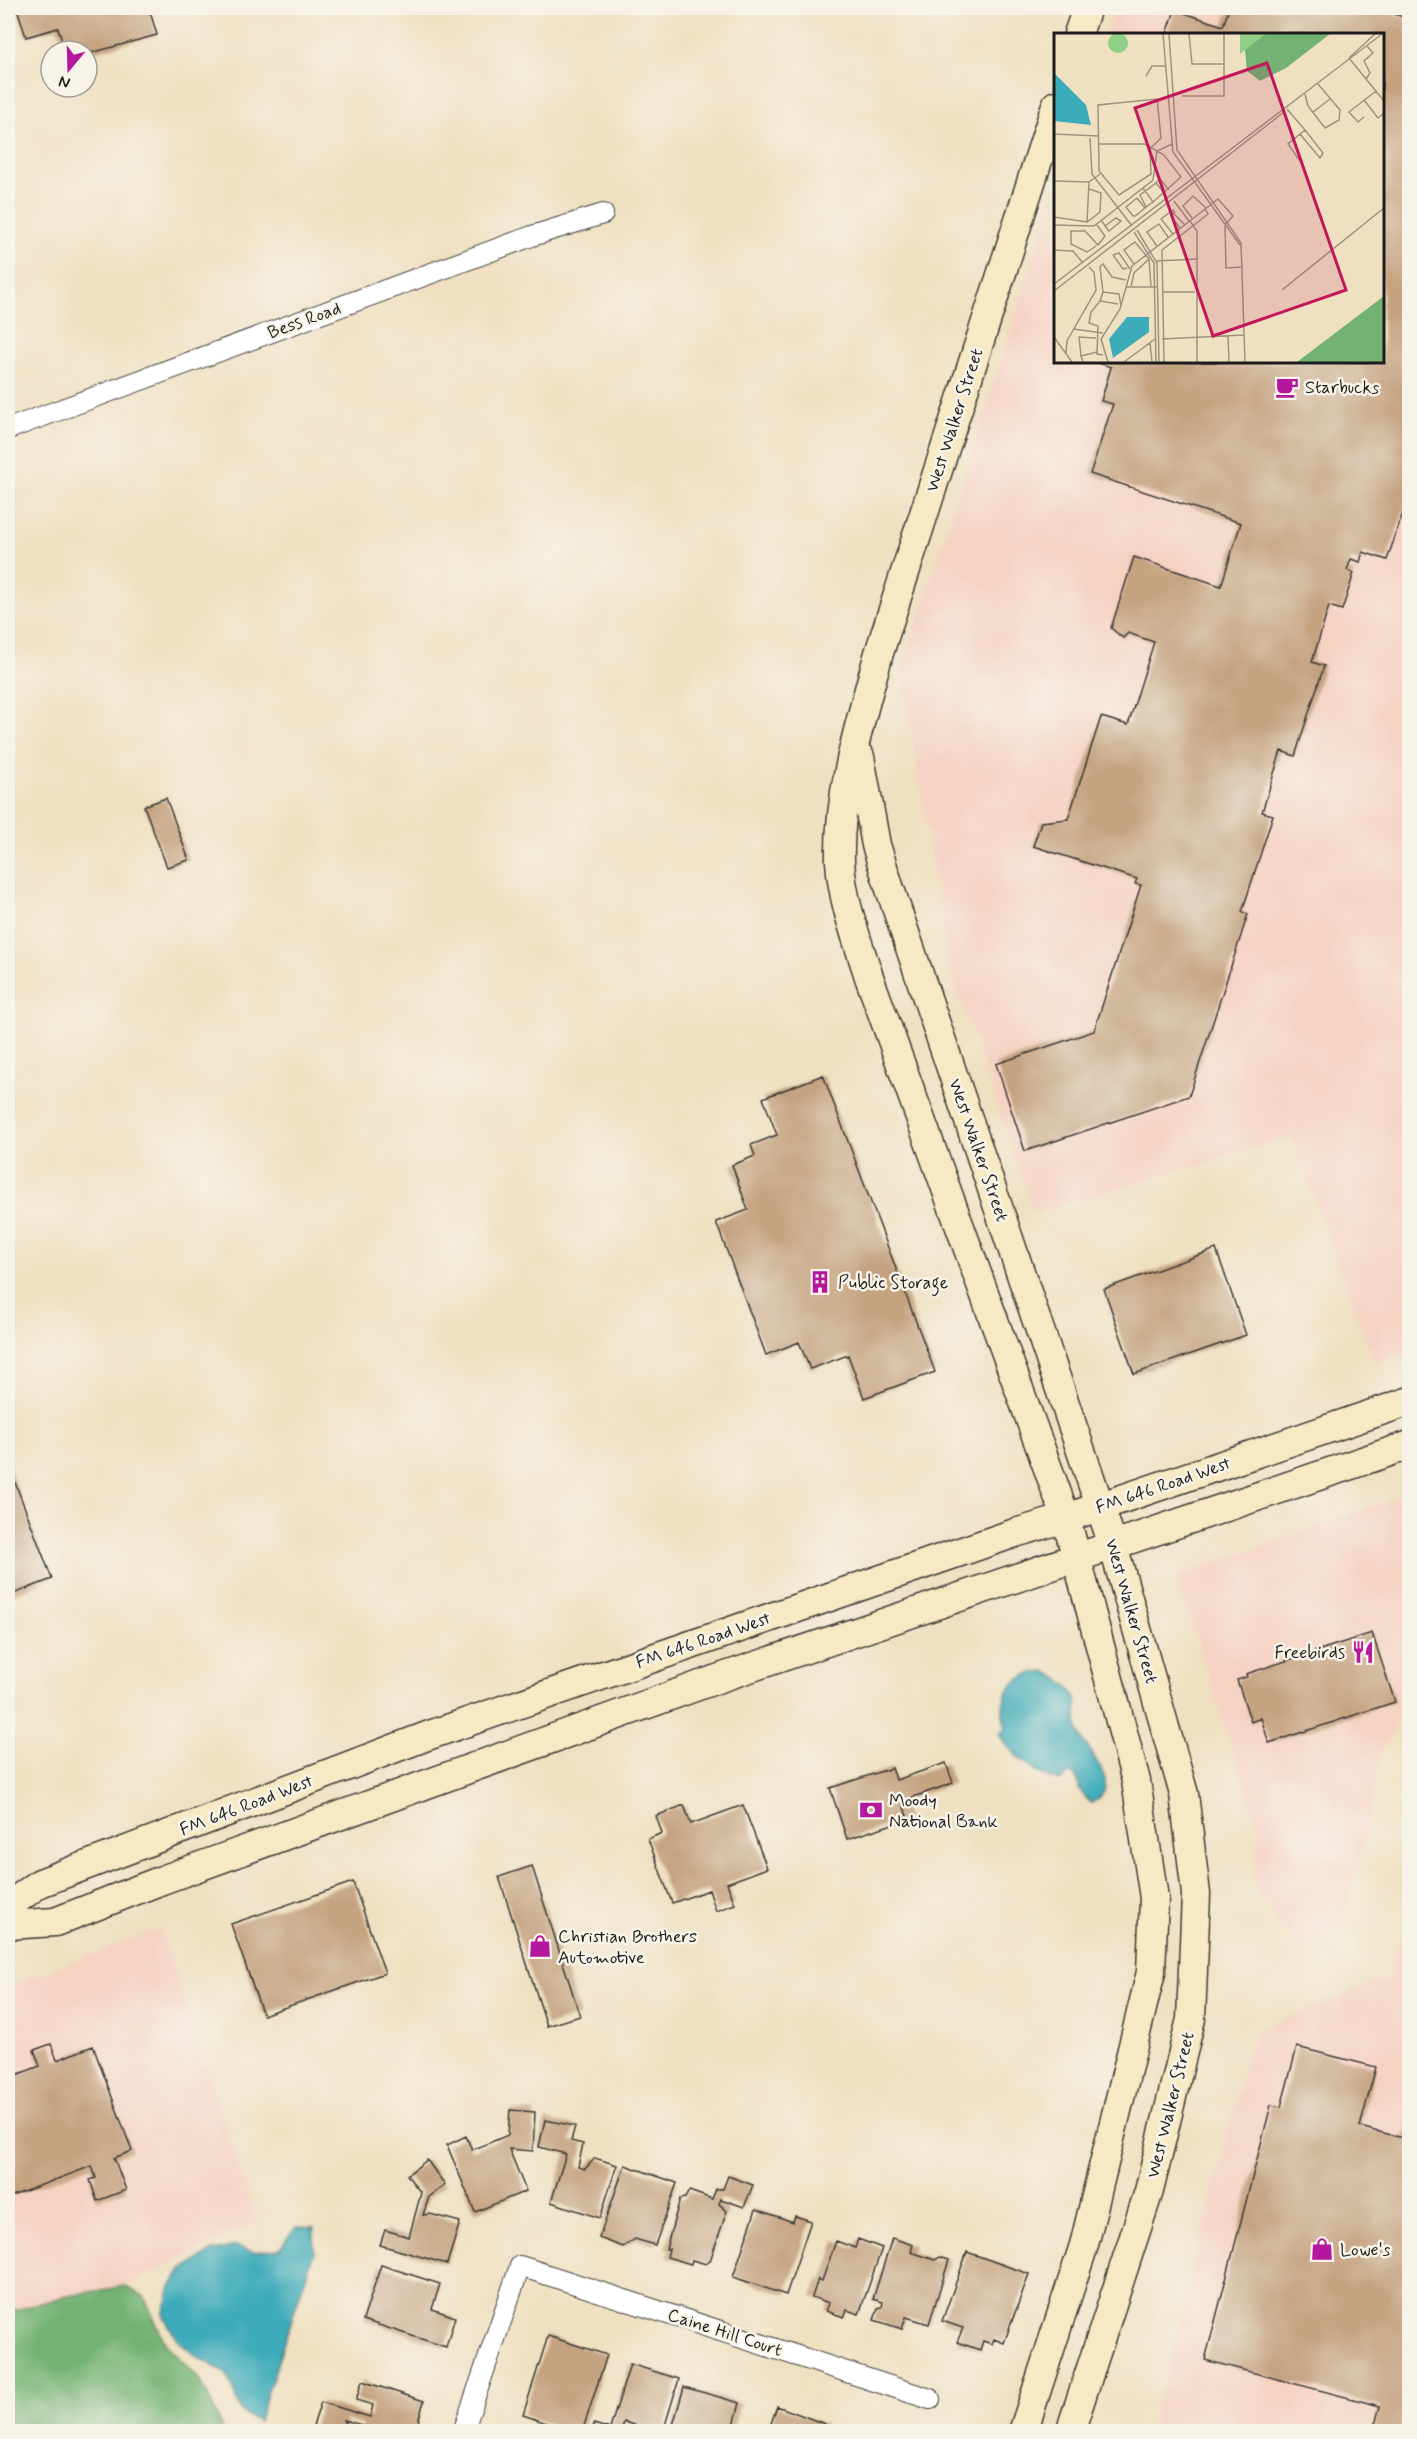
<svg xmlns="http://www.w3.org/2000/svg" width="1417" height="2439" viewBox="0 0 1417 2439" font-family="Mynerve,sans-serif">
<rect width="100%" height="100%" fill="#f7f3e8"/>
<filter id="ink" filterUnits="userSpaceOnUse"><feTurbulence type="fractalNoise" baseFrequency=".0167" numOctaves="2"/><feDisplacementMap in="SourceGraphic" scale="12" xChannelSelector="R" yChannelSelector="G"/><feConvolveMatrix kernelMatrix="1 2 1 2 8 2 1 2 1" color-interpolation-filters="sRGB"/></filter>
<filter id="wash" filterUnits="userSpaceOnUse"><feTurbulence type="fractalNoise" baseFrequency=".008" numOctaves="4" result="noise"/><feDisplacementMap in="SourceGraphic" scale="24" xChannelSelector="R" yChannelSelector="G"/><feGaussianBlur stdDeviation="1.35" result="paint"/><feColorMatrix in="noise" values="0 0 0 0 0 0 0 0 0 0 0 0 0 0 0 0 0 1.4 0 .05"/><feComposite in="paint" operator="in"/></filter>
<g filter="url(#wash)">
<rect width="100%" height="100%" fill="#efe0c1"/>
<path fill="#f5d2c2" d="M1114,8H1409V1352L1375,1363L1291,1137L1034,1213L948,962L902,670L1055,191L1056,362H1382V34H1105Z
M1409,1493V1699L1381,1753L1364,1842L1341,1926L1294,1948L1253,1885L1259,1830L1176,1577Z
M1409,1915V2431L1151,2432L1254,2031L1387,1977Z
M161,1928L257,2222L124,2286L63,2297L8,2312V1986Z"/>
<path fill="#73b273" stroke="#486748" stroke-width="1.5" d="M124,2286L144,2296L165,2343L201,2381L222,2427L220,2431H8V2312L63,2297Z"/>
<path fill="#3cabba" stroke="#2c646b" stroke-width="1.5" d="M1045,1671C1058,1678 1075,1687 1077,1704C1078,1713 1076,1723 1079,1732C1087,1753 1126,1786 1091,1803L1079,1790L1078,1780L1073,1774H1068L1061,1781C1041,1778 1006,1752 999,1732L1006,1728C996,1696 1012,1674 1045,1671Z
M296,2227L314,2228V2252L258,2422L241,2411L234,2390L224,2372L196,2356L177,2340L163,2315L171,2287L182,2270L211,2252L236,2246L253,2252L279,2249Z"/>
<g id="blocks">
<path fill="#c5a381" d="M17,8H149L157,35L87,54V51H65L58,28L26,37Z
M1229,8H1375L1410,19V492L1387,560L1363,552L1360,562L1351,559L1347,570L1354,573L1342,610L1329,606L1312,662L1324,666L1295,756L1281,751L1262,812L1273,815L1242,912L1248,914L1189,1096L1025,1151L996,1064L1094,1031L1141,885L1135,884L1137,879L1033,846L1041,822L1068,819L1101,717L1128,725L1154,642L1128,633L1123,638L1111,628L1134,557L1221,586L1241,523L1090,474L1113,404L1101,401L1111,367L1096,362H1382V34H1167L1175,10L1223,26Z
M166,798L189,860L167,867L144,806Z
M823,1075L935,1372L864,1398L848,1355L810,1369L799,1342L766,1355L716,1222L748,1210L732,1165L755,1156L751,1145L777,1135L763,1098Z
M1216,1249L1246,1335L1134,1374L1104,1289Z
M8,1464L52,1579L8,1596Z
M1372,1633L1395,1702L1269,1743L1261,1718L1251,1722L1237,1680L1247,1677L1246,1674Z
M946,1763L953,1783L902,1801L908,1819L847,1839L830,1788L892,1768L896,1780Z
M684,1805L691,1824L743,1805L767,1868L727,1883L735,1904L716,1911L709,1890L672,1903L648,1839L662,1833L656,1816Z
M532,1866L580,2016L547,2026L499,1877Z
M353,1882L385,1973L263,2015L231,1924Z
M51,2044L57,2060L93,2046L132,2151L114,2158L126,2190L97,2201L90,2180L96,2178L92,2166L12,2196L8,2184V2078L40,2066L34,2050Z
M1297,2047L1376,2067L1360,2127L1403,2138L1410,2116V2432H1373L1380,2406L1205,2360L1271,2105L1281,2107Z
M510,2110L535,2112L533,2151L509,2149L526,2191L475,2212L447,2145L466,2136L472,2150L508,2135Z
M545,2120L575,2126L571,2141L583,2144L578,2167L585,2169L595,2158L617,2165L600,2218L551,2202L566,2154L539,2147Z
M427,2160L445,2185L429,2197L423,2215L430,2214L460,2222L447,2264L380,2245L385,2230L409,2237L421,2193L407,2175Z
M625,2165L677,2183L655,2245L635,2239L623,2247L599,2238Z
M728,2176L753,2185L744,2207L721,2199L719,2204L727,2211L710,2261L706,2264L692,2260L691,2264L667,2257L669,2249H666L680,2199L685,2198L689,2191L712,2199L716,2189H723Z
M756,2209L793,2222L795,2216L811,2221L786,2295L733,2277Z
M892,2238L913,2245L911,2252L935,2260L940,2257L949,2260L929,2324L906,2317L902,2329L874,2320L878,2308L882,2307L883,2302L873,2299Z
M858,2239L882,2248L859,2314L847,2310L844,2317L826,2311L829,2303L812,2297L818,2279L822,2281L836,2241L855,2248Z
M967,2252L1029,2274L1004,2343L994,2339L992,2344L983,2341L980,2350L957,2342L963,2328L942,2321Z
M381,2265L440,2284L432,2309L455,2317L446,2347L363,2320Z
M548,2336L607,2355L582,2432H573L523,2415Z
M630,2364L679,2379L663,2432H639L640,2427L624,2422L621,2432H592L594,2424L610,2429Z
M362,2381L424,2401L415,2432H360L362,2425L344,2420L347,2426L346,2432L312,2429L321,2402L370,2417L373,2405L356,2400Z
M684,2387L740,2403L732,2432H671Z
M777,2406L825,2424L822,2432H768Z"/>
</g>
</g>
<g filter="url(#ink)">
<use href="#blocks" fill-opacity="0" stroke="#3c3935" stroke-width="1.5"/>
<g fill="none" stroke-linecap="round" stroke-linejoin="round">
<g stroke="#3c3935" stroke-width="22">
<path id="street" d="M8,429L532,236L603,214
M463,2432L520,2266L930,2399"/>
</g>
<g stroke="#3c3935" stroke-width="31">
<path id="secondary" d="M1078,34L1087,8
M860,757L876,845L889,886L1113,1545L1184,1794L1196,1894L1191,2019L1149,2191L1070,2432
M8,1906L40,1883L427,1736L1015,1533L1066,1518L1410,1401
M8,1925L55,1922L162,1880L717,1679L1410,1445
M1023,2432L1084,2245L1151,1972L1154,1898L1136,1781L1066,1518L869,977C857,939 842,901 840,861C838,791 861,719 879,653L1056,105"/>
</g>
<use href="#street" stroke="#fff" stroke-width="20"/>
<use href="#secondary" stroke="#f7e9c3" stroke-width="28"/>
</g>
</g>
<defs>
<g id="cafe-bare" transform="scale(1.8)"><path d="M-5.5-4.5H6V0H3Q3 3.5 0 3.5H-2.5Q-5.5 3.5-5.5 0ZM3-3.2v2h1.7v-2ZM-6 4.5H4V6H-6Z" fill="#b5179e" stroke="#f7f3e8" stroke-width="2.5" paint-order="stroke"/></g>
<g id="building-bare" transform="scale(1.8)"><path d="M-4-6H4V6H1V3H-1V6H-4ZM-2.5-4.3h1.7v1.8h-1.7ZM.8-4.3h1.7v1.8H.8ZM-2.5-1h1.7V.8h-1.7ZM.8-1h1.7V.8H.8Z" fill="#b5179e" stroke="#f7f3e8" stroke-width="2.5" paint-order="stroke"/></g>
<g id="restaurant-bare" transform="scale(1.8)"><path d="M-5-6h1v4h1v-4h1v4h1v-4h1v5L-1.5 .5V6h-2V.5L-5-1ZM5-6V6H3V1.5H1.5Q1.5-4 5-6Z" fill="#b5179e" stroke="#f7f3e8" stroke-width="2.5" paint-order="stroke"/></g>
<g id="bank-bare" transform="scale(1.8)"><path d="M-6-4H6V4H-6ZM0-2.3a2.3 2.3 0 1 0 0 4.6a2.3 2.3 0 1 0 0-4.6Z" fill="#b5179e" stroke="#f7f3e8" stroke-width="2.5" paint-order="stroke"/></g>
<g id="shop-bare" transform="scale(1.8)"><path d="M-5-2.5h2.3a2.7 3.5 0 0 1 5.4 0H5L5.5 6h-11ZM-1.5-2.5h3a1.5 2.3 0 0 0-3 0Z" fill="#b5179e" stroke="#f7f3e8" stroke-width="2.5" paint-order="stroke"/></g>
</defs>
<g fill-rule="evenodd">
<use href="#cafe-bare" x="1287" y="387"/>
<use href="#building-bare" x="820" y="1282"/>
<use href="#restaurant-bare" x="1363" y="1652"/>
<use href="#bank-bare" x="871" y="1810"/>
<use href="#shop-bare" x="540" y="1946"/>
<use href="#shop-bare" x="1322" y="2249"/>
</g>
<g text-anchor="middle" stroke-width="5" stroke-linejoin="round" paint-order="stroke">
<g font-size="18" fill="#1c1c1c" stroke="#f7f3e8">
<text transform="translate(304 320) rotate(-20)" y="6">Bess Road</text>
<text transform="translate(954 420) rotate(-72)" y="6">West Walker Street</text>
<text transform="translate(979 1150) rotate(71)" y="6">West Walker Street</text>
<text transform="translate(1163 1485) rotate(-19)" y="6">FM 646 Road West</text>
<text transform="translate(1132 1611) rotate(74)" y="6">West Walker Street</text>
<text transform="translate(703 1640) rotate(-19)" y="6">FM 646 Road West</text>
<text transform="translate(246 1805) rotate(-21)" y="6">FM 646 Road West</text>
<text transform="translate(1170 2105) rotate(-76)" y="6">West Walker Street</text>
<text transform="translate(725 2332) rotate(18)" y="6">Caine Hill Court</text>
</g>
<g font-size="18" fill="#1c1c1c" stroke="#f7f3e8" text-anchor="start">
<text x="1305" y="393">Starbucks</text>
<text x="838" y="1288">Public Storage</text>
<text x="1345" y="1658" text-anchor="end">Freebirds</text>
<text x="889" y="1806">Moody<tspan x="889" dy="21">National Bank</tspan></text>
<text x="558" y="1942">Christian Brothers<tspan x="558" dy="21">Automotive</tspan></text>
<text x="1340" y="2255">Lowe's</text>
</g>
</g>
<g transform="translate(1054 33)">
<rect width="330" height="330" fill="#efe0c1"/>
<path d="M54 10a10 10 0 1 1 20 0a10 10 0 1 1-20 0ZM186,1H211L186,21Z" fill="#8fcf86"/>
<path d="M211,1H276L232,35L206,48L193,38L191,17ZM330,263V329H243Z" fill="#73b273"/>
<path d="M0,40L32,72L37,92L0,88ZM73,284H95V299L59,325L55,306Z" fill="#3cabba"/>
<path fill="none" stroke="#9b927f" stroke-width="1.5" d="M109,1L119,119L186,212M115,1L123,117L187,210L191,329M135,1L138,31H170M295,25L330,68M295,25L321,1M92,43L98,33H112M312,46L316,40L310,28L319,20L313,13M251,61L254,73L271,95L285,87L286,77L264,51M128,63H170V1M103,66L107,105L96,116L97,141L65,162L45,138L44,72ZM310,67L324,85L330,80M233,76L251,97L269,120L266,125L246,101L251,97M259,79L276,66M310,84L304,89L295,79L322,58M0,101L45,103M246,101L234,111L246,128M36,105L38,141L78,193M45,111H91L110,122L127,144L99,169L89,155M0,148L35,149L46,141M102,150L106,146L115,157M120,168L135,188M99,169L92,174L86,162L102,150L110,160M91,175L83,165L72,174L79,183H81L91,175L92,174M0,184L33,189L46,179L47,160L35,156M138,185L129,173L139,163L152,175M47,187L54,197L55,198L67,188L62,185L51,193M136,188L143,198V329M33,189L35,149M0,192L40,193L99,147L103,118L118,111M171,193L172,235L189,234M126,195L117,183L119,180L131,192M30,197L44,212L51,203L43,192M83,197L103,230L105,329M30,198H17V211L33,219L42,213M80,199L100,230L102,329M119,201L107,186L119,177L121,180M103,213L93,199L105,191L114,204M0,217L19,218L29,230M59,222L65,220L76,236M59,222L69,236L73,235M95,226L97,254M102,228L144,226M0,251L328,1M72,254H103M77,254L80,240L95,226L81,209L70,217L80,231M228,257L330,175M0,258L230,79M49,259L46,234L49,231L58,244L72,247M109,259H141M46,268L37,279L35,290L44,293L43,321L49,322M64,271L46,268L49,259L65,261L67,273M19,296L49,300M174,303L175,329M0,304L18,329M108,306L190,302M96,310L98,329M12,321L13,308L42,257L40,239L35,234M27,323L25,304L42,305M29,329L27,323L43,319M54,329L47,306L66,276L78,233L164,166L179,183L171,192M70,329L101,306M110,329L108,217L154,181L151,176"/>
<path fill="#c2185b" fill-opacity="0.15" stroke="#c2185b" stroke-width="3" d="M213,30L292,257L159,303L81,75Z"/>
<rect width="330" height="330" fill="none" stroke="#1c1c1c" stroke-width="3"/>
</g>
<rect width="1417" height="2439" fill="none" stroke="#f7f3e8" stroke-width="30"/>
<g transform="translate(69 69) rotate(199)"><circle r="28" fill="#f7f3e8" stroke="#9f9d96" stroke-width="1.5"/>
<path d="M0-4.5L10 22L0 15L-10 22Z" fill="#b5179e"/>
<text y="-9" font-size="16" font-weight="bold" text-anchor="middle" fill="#1c1c1c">N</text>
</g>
</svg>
